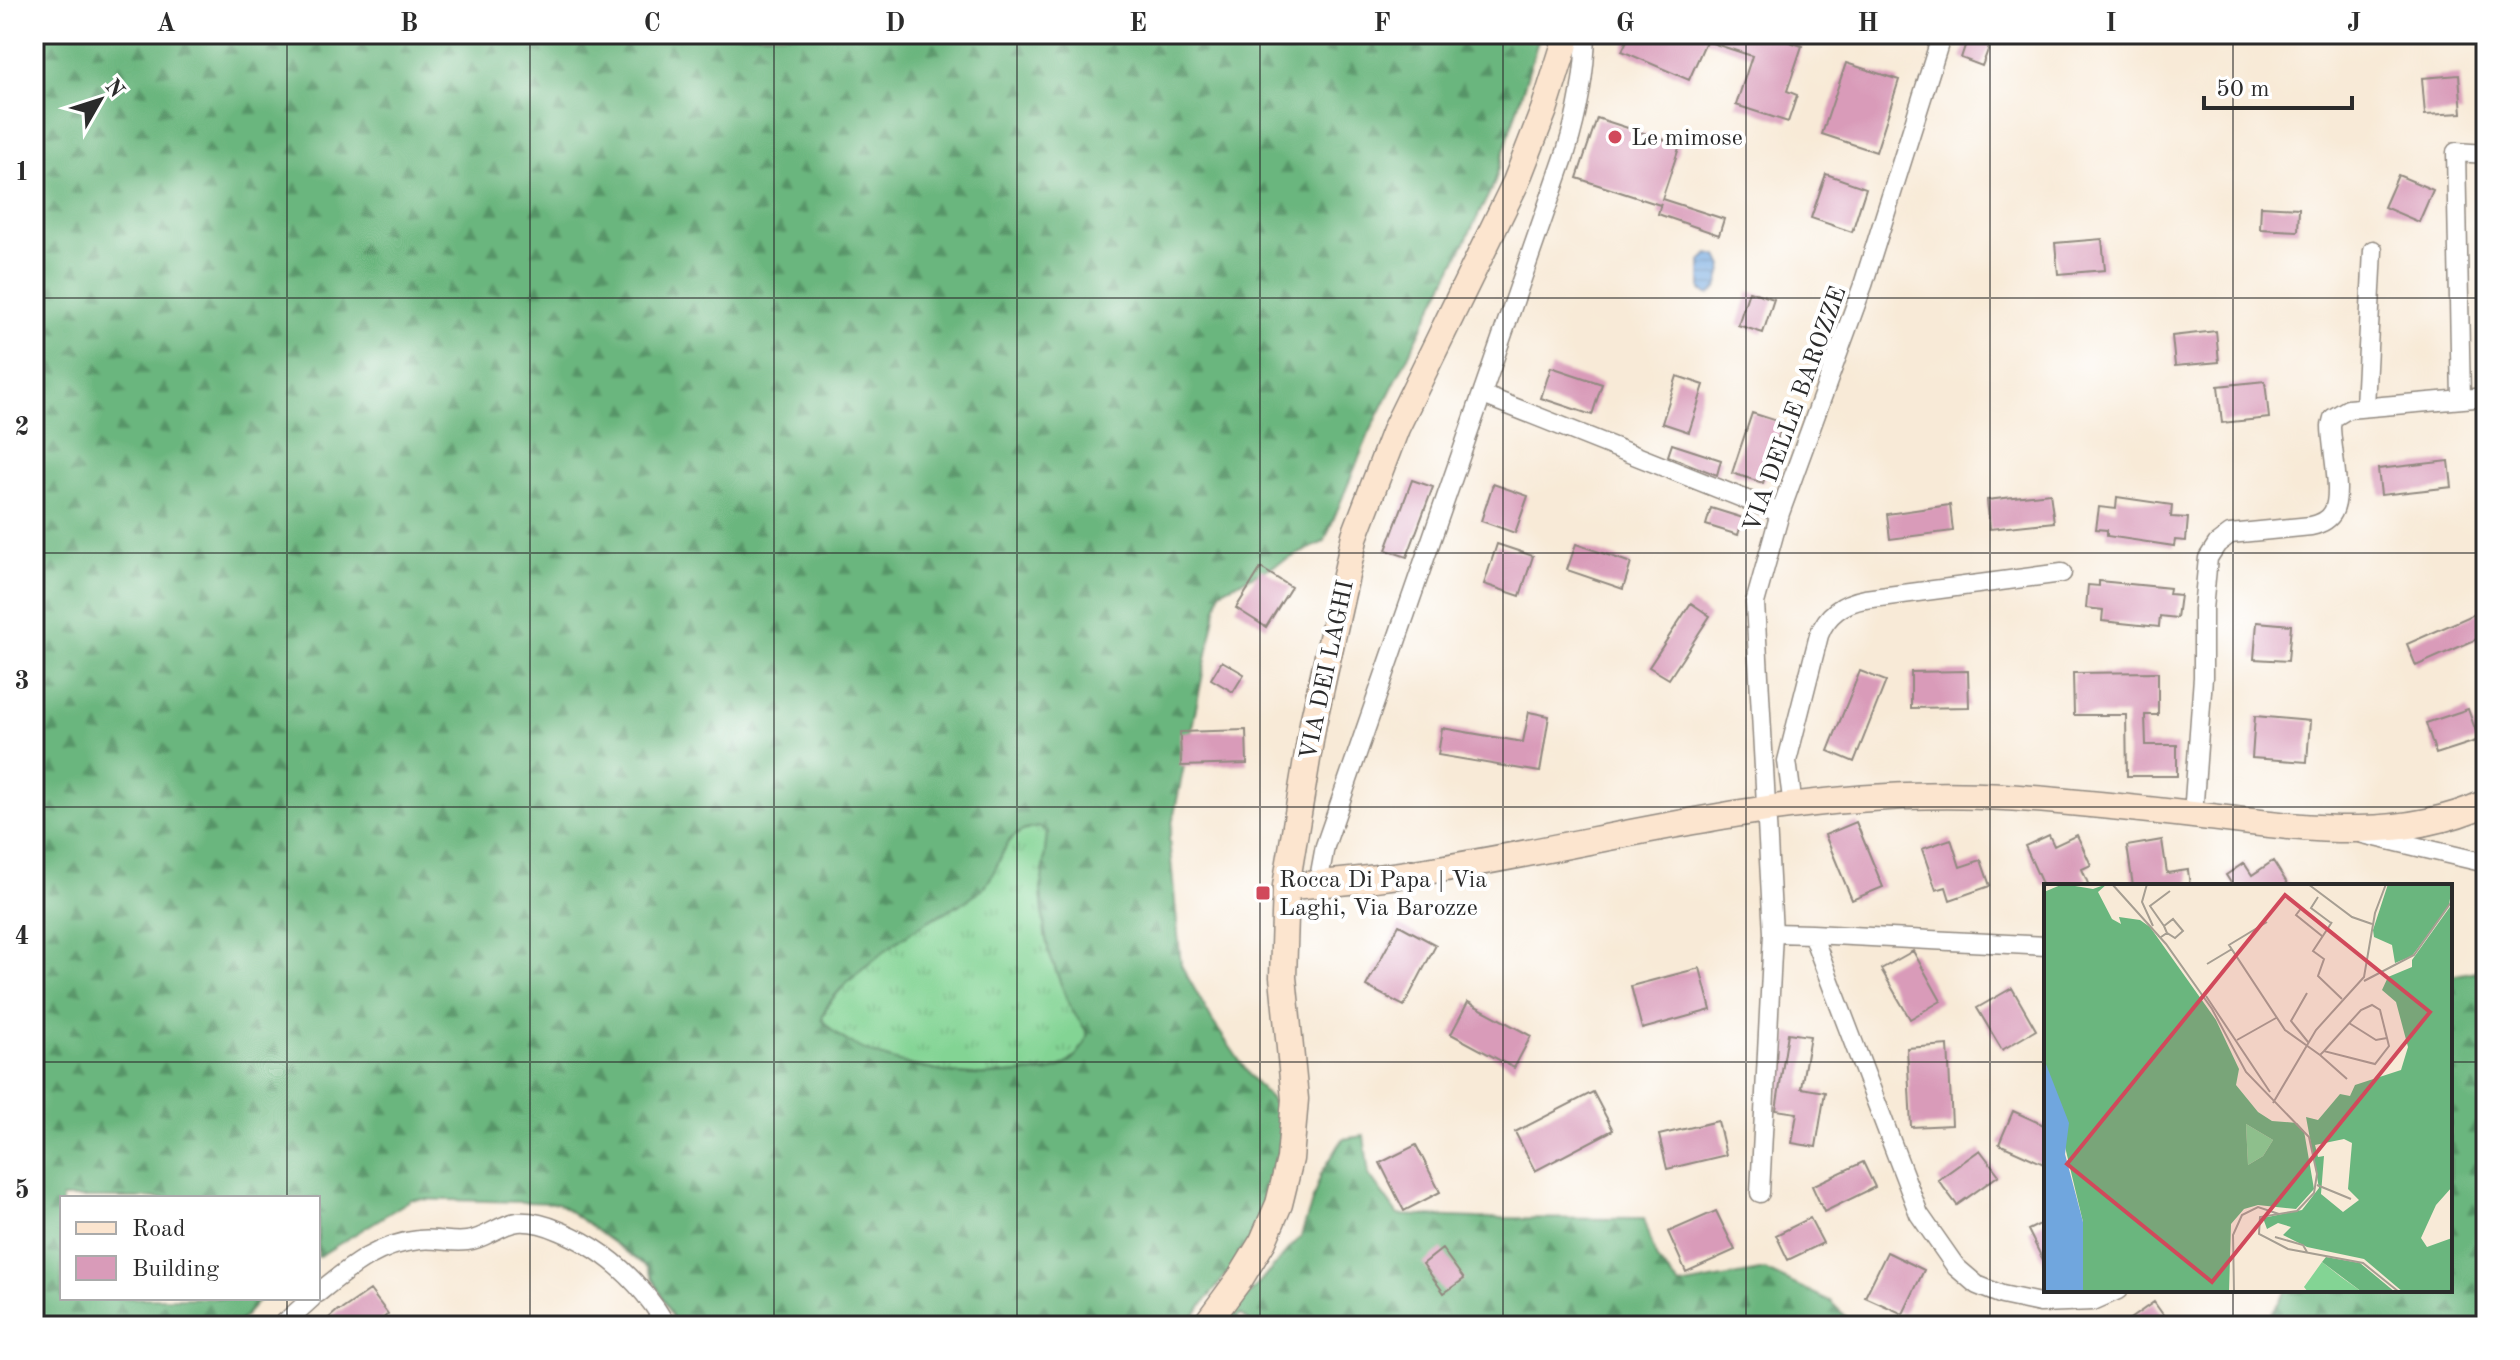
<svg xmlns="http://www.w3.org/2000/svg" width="2520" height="1360" viewBox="0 0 2520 1360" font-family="'Old Standard TT',serif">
<defs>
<pattern id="grass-tufts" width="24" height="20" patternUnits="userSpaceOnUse" patternTransform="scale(2)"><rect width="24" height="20" fill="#83d494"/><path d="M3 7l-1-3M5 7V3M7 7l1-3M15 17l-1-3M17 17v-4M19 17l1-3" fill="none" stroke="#71b680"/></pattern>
<pattern id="forest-firs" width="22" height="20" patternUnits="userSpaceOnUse" patternTransform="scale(2)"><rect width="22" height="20" fill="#6ab67e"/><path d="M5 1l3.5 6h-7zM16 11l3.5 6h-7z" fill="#579467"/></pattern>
<pattern id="water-rules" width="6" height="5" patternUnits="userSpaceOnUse" patternTransform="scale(2)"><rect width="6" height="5" fill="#70a6de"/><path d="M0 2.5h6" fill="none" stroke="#5c87b4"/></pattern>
</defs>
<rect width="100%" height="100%" fill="#fff"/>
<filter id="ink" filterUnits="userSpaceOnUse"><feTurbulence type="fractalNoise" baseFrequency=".0125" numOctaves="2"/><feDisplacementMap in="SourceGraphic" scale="16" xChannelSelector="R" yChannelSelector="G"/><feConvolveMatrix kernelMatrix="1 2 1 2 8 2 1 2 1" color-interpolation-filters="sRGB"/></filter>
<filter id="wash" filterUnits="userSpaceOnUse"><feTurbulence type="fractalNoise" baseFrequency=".006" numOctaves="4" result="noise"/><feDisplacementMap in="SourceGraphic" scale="32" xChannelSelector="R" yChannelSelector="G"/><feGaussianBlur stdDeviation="1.8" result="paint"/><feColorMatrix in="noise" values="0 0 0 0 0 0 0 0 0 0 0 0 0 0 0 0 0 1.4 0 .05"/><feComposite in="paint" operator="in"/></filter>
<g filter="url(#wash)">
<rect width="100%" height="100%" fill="#f8ead7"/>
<path fill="url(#grass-tufts)" stroke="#578060" stroke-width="2" d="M1040,827L1048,832L1041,891L1045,933L1049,953L1070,1007L1088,1033C1085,1047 1074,1060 1062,1067C1049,1073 1033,1072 1019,1073C1005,1074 990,1076 976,1075C934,1074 846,1055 822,1019C827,990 902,937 928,921C940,914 954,908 966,901C972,897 981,891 985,886C1006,860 999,831 1040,827Z"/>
<path fill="url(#forest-firs)" stroke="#4a7054" stroke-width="2" fill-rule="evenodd" d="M34,34H1540L1494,184L1369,434L1324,542L1220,591L1169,839L1181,965L1213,1022L1250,1076L1284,1114L1274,1192L1244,1252L1186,1326H677L647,1267L558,1203L412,1199L318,1257V1198H62V1298H261L236,1326H34ZM1040,827L1047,832L1041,891L1045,933L1049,953L1070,1007L1088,1033C1085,1047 1074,1060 1062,1067C1049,1073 1033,1072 1019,1073C1005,1074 990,1076 976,1075C934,1074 846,1055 822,1019C826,990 902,937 928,921C940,914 954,908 966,901C972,897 981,891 985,886C1006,860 998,831 1040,827Z
M2486,969V1326H2263L2287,1290H2450V976Z
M1364,1136L1369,1175L1398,1215L1477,1218L1644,1219L1657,1260L1680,1286L1765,1270L1830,1301L1855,1326H1255L1240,1314L1232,1326H1221L1301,1236L1321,1174L1343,1139Z"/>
<path fill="url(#water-rules)" stroke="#4e6884" stroke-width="2" d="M1708,254L1718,256L1723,266L1717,288L1709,295L1701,290V261Z"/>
<g id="blocks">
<path fill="#d99bb9" d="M1630,34H1766L1802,46L1787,91L1797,95L1788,122L1736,105L1752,56L1706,41L1689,80L1622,51Z
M1969,34H1994L1982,66L1961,58Z
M1846,63L1899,80L1876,152L1822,134Z
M2459,75L2462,113L2425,115L2422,78Z
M1597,118L1680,145L1662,199L1724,219L1719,235L1658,214L1661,203L1660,205L1577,178Z
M1826,174L1866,188L1852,232L1811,218Z
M2398,175L2433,190L2419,222L2384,207Z
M2261,206L2299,208L2298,231L2260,229Z
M2102,239L2105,270L2058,274L2055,243Z
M1749,291L1774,299L1763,333L1738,325Z
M2216,331L2219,362L2175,366L2172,336Z
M1551,367L1602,384L1592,415L1541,398Z
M1677,376L1704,385L1689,432L1662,423Z
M2265,381L2269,418L2222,423L2218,386Z
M1752,413L1783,423L1763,483L1732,473Z
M1672,444L1721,460L1717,475L1668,456Z
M2449,461L2452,487L2381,495L2378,469Z
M1412,480L1433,487L1407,557L1386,550Z
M1493,484L1528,496L1515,533L1481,521Z
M2050,493L2054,522L1990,529L1987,500Z
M2117,497L2172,505L2171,517L2188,518L2186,541L2175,540L2174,546L2107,536V530L2096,529L2099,507L2116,509Z
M1950,505L1953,531L1890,539L1887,514Z
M1711,508L1743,518L1738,535L1706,525Z
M1497,544L1533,556L1520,596L1484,584Z
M1576,544L1631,563L1623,589L1567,570Z
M1261,568L1291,587L1266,627L1236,608Z
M2099,581L2170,588L2169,594L2180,595L2177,618L2160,616L2159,627L2102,621L2103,610L2086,608L2088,585L2099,586Z
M1691,603L1710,616L1669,679L1649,667Z
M2486,609V635L2416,666L2407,644Z
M2257,622L2291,625L2288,661L2254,659Z
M1222,661L1244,674L1233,692L1211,679Z
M1860,671L1886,681L1854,762L1828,751Z
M1968,671L1969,707L1911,708V672Z
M2158,672V715H2145L2146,745H2177V776H2127L2126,715H2074L2073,673Z
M2468,709L2479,740L2436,754L2426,723Z
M1529,712L1549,716L1540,772L1438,755L1442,728L1523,742Z
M2255,716L2310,721L2307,762L2252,758Z
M1246,730L1247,764L1181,766L1180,732Z
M1856,822L1883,887L1852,900L1825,835Z
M2049,835L2054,846L2077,835L2091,865L2082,869L2089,886H2043L2025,846Z
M1951,839L1960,867L1981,860L1990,886L1950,900L1946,887L1936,890L1922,849Z
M2162,840L2167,873L2188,870L2190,886H2133L2127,846Z
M2273,861L2289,886H2233L2226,875L2244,863L2252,875Z
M1399,925L1436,945L1404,1006L1366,986Z
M1913,951L1941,1001L1910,1019L1881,969Z
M1700,968L1711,1010L1642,1029L1631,986Z
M2012,988L2036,1030L2002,1050L1977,1008Z
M1468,1002L1531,1036L1514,1068L1451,1034Z
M1788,1033L1810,1036L1801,1088L1825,1092L1816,1147L1792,1143L1797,1113L1776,1110Z
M1948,1045L1952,1125L1911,1127L1907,1048Z
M1593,1092L1613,1130L1535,1171L1515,1132Z
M2013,1111L2046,1126V1165L1999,1144Z
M1718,1121L1726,1155L1667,1169L1659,1135Z
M1416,1145L1440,1192L1404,1211L1380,1163Z
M1980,1150L1999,1175L1957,1205L1938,1180Z
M1863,1162L1875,1187L1824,1212L1812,1186Z
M1716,1211L1735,1250L1686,1272L1668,1232Z
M1810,1218L1823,1243L1788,1260L1776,1235Z
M2046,1221V1266L2028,1230Z
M1442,1249L1464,1279L1444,1293L1423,1264Z
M1887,1252L1924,1270L1903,1314L1865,1297Z
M370,1290L388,1314L375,1326H320L338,1310H341Z
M2154,1302L2171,1326H2120Z"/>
</g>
</g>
<g filter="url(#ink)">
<use href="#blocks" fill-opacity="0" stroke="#928a81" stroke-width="2"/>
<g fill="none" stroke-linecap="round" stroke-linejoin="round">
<g stroke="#928a81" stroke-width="21">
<path id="minor" d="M1942,34L1863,285L1780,513L1755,603L1773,933L1812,934L1919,1214L1956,1267L1977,1285L2002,1295L2040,1303L2093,1301L2118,1290
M1483,395L1780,513
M2461,399L2456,152L2486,154
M2365,406L2373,250
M1793,806L1787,761L1819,635C1827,614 1843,603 1865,599L2062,573
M2193,815L2203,677V609L2208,558L2217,544L2230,534L2311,526C2320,524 2329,520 2333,512C2343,494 2331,448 2331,426L2333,418L2348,409L2486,397
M2363,834L2486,863
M1318,884L1325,846L1566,152C1578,113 1585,74 1586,34
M1812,934L2046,946
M1760,1193L1773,933
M318,1293C349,1268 377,1244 419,1240C435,1238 451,1243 467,1241C486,1239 499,1224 518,1222C533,1221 546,1225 560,1231C607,1250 641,1282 667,1326
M281,1326L312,1298"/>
</g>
<g stroke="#928a81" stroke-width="29">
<path id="secondary" d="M1286,886C1449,878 1607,832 1767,809C1845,798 1926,792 2004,797C2073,801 2142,809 2210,817C2302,828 2399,843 2486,803
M1205,1326L1241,1277L1263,1241L1279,1204L1290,1159L1295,1099L1283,977L1286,886L1313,723L1355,535L1396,428L1516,182L1544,110L1568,34"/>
</g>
<use href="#minor" stroke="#fff" stroke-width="18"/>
<use href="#secondary" stroke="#fce5cf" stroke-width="26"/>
</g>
</g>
<path fill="none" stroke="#2b2b2b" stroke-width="2" stroke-opacity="0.55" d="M287,34V1198M530,34V1326M774,34V1326M1017,34V1326M1260,34V1326M1503,34V1326M1746,34V1326M1990,34V1326M2233,34V886M34,298H2486M34,553H2486M34,807H2486M34,1062H2046M2450,1062H2486M2233,1290V1326M287,1298V1326"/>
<g fill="#d1495b" stroke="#fff" stroke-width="3">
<circle cx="1615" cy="137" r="8"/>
<rect x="1255" y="885" width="16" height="16" rx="4"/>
</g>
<g text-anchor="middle" stroke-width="8" stroke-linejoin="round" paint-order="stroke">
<g font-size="24" fill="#2b2b2b" stroke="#fff" text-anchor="start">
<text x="1631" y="145">Le mimose</text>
<text x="1279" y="887">Rocca Di Papa | Via<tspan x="1279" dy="28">Laghi, Via Barozze</tspan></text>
</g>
<g font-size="24" fill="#2b2b2b" stroke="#fff">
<text transform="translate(1794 409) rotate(-70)" y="8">VIA DELLE BAROZZE</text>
<text transform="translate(1326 670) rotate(-78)" y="8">VIA DEI LAGHI</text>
</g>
</g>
<g transform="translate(2044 884)">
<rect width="408" height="408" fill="#f8ead7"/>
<path d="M202,240L229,256L219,272L204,281ZM278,378L297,393L318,408H264L260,403Z" fill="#83d494"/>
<path d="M19,0L49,5L63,0L54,8L68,35L77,40L75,33L96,36L106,43L172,136L195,185L192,201L214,228L228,237L253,239L260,247L270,305L252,325L214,321L200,325L187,340L185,408H39V338L0,175V8ZM202,240L229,256L219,272L204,281ZM344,0H408L405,22L368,72L351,79L348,61L330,53L329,46ZM408,20V303L392,321L377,354L383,363L408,354V408H359L320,375L263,363L239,351L247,343L234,339L223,345L219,334L258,326L275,304L262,233L274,236L296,210L306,212L311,201L357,186L364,163L352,118L338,106L344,93L368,83V76ZM300,255L308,259L304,305L315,316L299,328L277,310L280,272L274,273L271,261ZM282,373L316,379L351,408H318L278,378Z" fill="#6ab67e" fill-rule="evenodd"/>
<path d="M0,175L25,239L21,270L39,338V408H0Z" fill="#70a6de"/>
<path fill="none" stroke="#a69e92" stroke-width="2" d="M68,0L122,60L168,125L202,188L265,253L273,290L270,309L253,327L216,333L215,350L244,365L319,379L355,408M103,0L98,18L109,42M264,0L308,33L328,40M274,13L267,24L287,39M258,23L252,31L278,52M223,38L185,61L241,146L276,171L280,167L331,180L345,162L336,126L328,121L317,126L280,167M288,38L269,67L280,75L274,92L298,115M120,42L106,22L126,7M117,53L123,49L131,54L139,47L129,35L120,42L123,49M163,80L188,65M320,97L370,71L408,17M263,109L247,137L264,158M162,112L226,208M305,139L332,156L343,154M193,156L232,134M276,171L303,195M229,219L272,146L320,93L331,29L342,0M273,301L307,315M231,353L259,361L263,368M190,408L189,351L198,331L214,323L235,330"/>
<path fill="#d1495b" fill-opacity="0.15" stroke="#d1495b" stroke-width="4" d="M241,11L386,128L168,398L23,280Z"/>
<rect width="408" height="408" fill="none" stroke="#2b2b2b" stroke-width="4"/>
</g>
<rect width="2520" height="1360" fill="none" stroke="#fff" stroke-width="88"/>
<rect x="60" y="1196" width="260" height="104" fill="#ffffff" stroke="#aaaaaa" stroke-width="2"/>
<rect x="76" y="1222" width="40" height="12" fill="#fce5cf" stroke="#aaaaaa" stroke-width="2"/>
<text x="132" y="1236" font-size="24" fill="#2b2b2b">Road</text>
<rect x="76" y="1256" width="40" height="24" fill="#d99bb9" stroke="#aaaaaa" stroke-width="2"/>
<text x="132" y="1276" font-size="24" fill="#2b2b2b">Building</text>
<g transform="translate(100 100) rotate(51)" stroke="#ffffff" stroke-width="6" paint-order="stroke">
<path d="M0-6L14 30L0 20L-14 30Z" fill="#2b2b2b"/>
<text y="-12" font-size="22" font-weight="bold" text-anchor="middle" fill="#2b2b2b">N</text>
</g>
<path d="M2204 96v12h148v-12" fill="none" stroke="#2b2b2b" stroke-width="4"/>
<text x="2216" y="96" font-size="24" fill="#2b2b2b" stroke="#ffffff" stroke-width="6" paint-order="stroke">50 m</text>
<rect x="44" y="44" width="2432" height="1272" fill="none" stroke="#2b2b2b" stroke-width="3"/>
<g font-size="26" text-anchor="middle" font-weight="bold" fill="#2b2b2b">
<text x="166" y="31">A</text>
<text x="409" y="31">B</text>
<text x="652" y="31">C</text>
<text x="895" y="31">D</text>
<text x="1138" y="31">E</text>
<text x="1382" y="31">F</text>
<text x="1625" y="31">G</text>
<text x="1868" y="31">H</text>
<text x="2111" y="31">I</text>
<text x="2354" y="31">J</text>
<text x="22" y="180">1</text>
<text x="22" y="435">2</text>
<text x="22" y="689">3</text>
<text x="22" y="944">4</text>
<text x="22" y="1198">5</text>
</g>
</svg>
